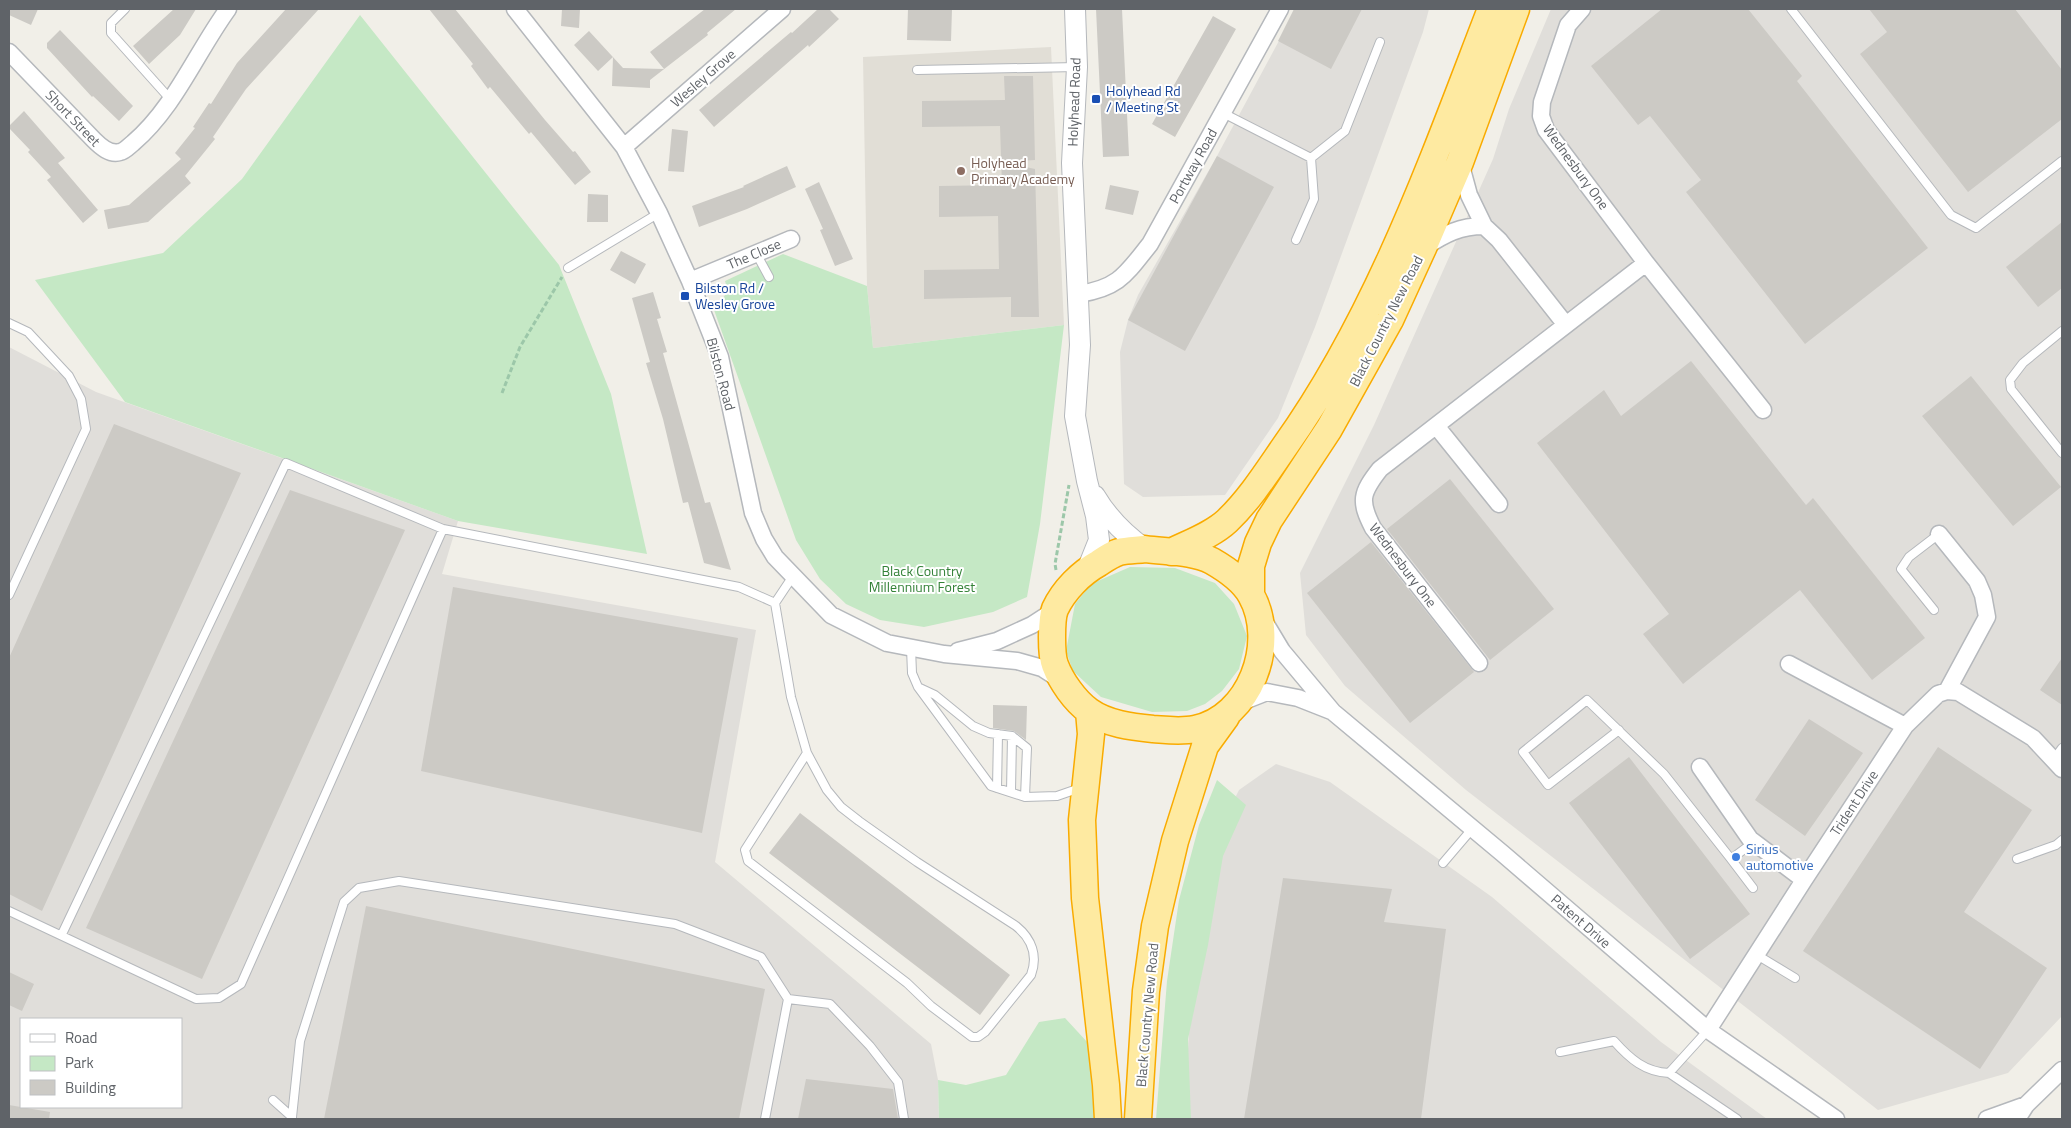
<svg xmlns="http://www.w3.org/2000/svg" width="2071" height="1128" viewBox="0 0 2071 1128" font-family="'Titillium Web',sans-serif">
<rect width="100%" height="100%" fill="#f1efe8"/>
<path fill="#e0deda" fill-rule="evenodd" d="M1296,9H1429L1423,32L1315,327L1278,418L1225,495L1143,497L1124,484L1120,352L1128,320L1138,295L1217,156Z
M1551,9H2062V1016L2008,1073L1878,1110L1466,790L1345,686L1306,635L1300,573L1374,425L1493,159L1509,109Z
M9,347L96,392L458,521L442,574L756,630L715,862L931,1044L938,1080L939,1119H9ZM21,1019H181V1107H21Z
M1276,764L1330,782L1492,897L1661,1042L1767,1119H1184L1198,872L1239,790Z"/>
<path fill="#e1ded6" d="M1051,47L1064,325L873,348L867,286L863,57Z"/>
<path fill="#c5e8c5" d="M360,15L559,265L611,394L647,554L458,521L125,402L35,280L163,253L242,179Z
M783,254L867,286L873,348L1064,325L1040,524L1027,597L993,612L924,627L880,620L846,604L820,579L796,540L714,310L728,291L725,281Z
M1130,567L1175,568L1215,583L1234,604L1247,636L1239,669L1222,691L1205,704L1187,711L1152,712L1101,697L1073,671L1066,651L1075,604L1091,584Z
M1217,780L1246,805L1223,856L1208,945L1188,1039L1191,1119H1156L1167,981L1179,900L1199,825Z
M1065,1018L1089,1044L1094,1119H939L938,1080L966,1085L1006,1075L1039,1022Z"/>
<path fill="#cccac5" d="M9,9H38L31,25L9,15Z
M174,9H196L180,35L149,64L133,46Z
M286,9H319L246,89L213,137L215,139L185,176L191,183L148,222L108,229L104,210L129,205L181,159L175,153L195,128L193,127L209,103L211,104L237,63Z
M429,9H455L545,120L573,152L575,151L591,172L575,185L531,132L529,134L490,87L488,89L471,66L473,64Z
M562,9H580L579,28L561,26Z
M705,9H736L707,33L708,35L650,80V88L612,86L613,57L598,71L574,45L589,31L623,68L664,69L650,52Z
M818,9H829L839,19L809,47L808,45L714,127L699,110L791,32L792,33Z
M908,9H952L951,41L907,40Z
M1096,9H1122L1129,156L1103,157Z
M1294,9H1362L1331,69L1278,41Z
M1662,9H1748L1802,76L1797,81L1928,248L1805,344L1686,192L1701,180L1650,116L1638,125L1591,66Z
M1869,9H2015L2062,70V119L1968,192L1860,54L1887,32Z
M1213,16L1236,29L1175,137L1152,124Z
M60,30L133,106L119,121L93,96L92,97L47,48V43Z
M1004,76H1033L1035,160L1002,162L1035,169L1039,317H1011V297L924,299V270L999,269L998,216L939,217V186L1002,185L1000,126L922,127V101L1005,100Z
M24,111L65,158L58,163L98,210L83,223L47,180L51,177L28,152L30,150L9,128V126Z
M672,129L688,131L684,172L668,171Z
M1217,156L1274,187L1185,351L1128,320Z
M787,166L796,187L747,209L699,227L692,206L744,187L743,186Z
M819,182L853,259L835,266L820,230L823,229L805,189Z
M1110,185L1139,191L1133,215L1105,209Z
M588,194L608,195V222H587Z
M2062,222V288L2038,307L2006,267Z
M621,251L646,264L635,284L610,270Z
M653,292L661,318L657,319L667,352L663,353L705,503L710,502L731,570L704,563L688,502L683,503L663,419L646,363L650,362L632,298Z
M1691,361L1806,505L1813,498L1925,638L1872,680L1800,590L1683,684L1643,634L1669,614L1537,443L1604,390L1621,416Z
M1971,376L2061,487L2013,526L1922,416Z
M114,424L241,473L42,911L9,894V658Z
M1450,479L1554,609L1490,660L1387,529Z
M290,490L405,530L202,979L86,928Z
M1371,542L1474,672L1410,723L1307,593Z
M453,587L738,638L702,833L421,771Z
M2062,658V705L2040,690Z
M993,705L1027,706L1026,740L1014,731L993,728Z
M1809,719L1863,753L1805,836L1755,800Z
M1938,747L2032,810L1964,912L2047,968L1980,1069L1803,951Z
M1629,757L1750,914L1690,959L1569,803Z
M800,813L1010,975L980,1015L769,853Z
M1283,878L1392,889L1384,922L1446,929L1421,1119H1244Z
M366,906L765,989L739,1119H324Z
M9,972L34,984L22,1011L9,1005Z
M806,1079L893,1089L898,1119H798Z
M9,1105L50,1112L49,1119H9Z"/>
<g fill="none" stroke-linecap="round" stroke-linejoin="round">
<g stroke="#b5b8bc" stroke-width="10">
<path id="service" d="M125,9L111,23V33L171,100
M1791,9L1951,215L1976,228L2062,161
M917,70L1077,67
M1223,113L1311,158L1314,199L1296,240
M1311,158L1345,131L1380,42
M756,253L769,277
M568,268L659,213
M9,323L28,332L69,376L81,399L86,429L9,595
M2062,331L2023,363L2010,380L2011,389L2062,453
M775,603L791,697L807,753L745,850L748,861L907,983L931,1006L972,1037H978L985,1032L1031,975C1038,956 1032,939 1016,926L917,862L859,821L841,807L827,790L807,753
M1934,610L1901,569L1909,557L1939,534
M911,648L912,673L918,687L991,786L1025,797L1057,796L1080,788
M920,688L935,695L973,726L989,733L1012,736L1027,748L1025,797
M1619,730L1548,785L1523,752L1587,700L1664,774L1731,859L1754,842
M2054,759L2062,748
M997,788L998,734
M1011,792L1012,736
M1731,859L1753,888
M2017,859L2056,845L2062,840
M1443,863L1472,829
M9,911L196,999L219,998L241,984L443,529L739,587L775,603L793,576
M62,934L286,463L443,529
M1757,955L1795,978
M1560,1052L1614,1041C1630,1059 1645,1072 1669,1073L1708,1030
M1669,1073L1737,1119
M273,1100L292,1117V1119
M292,1117L300,1041L344,902L359,888L399,881L675,924L761,957L788,999
M765,1119L788,999L830,1004L870,1046L898,1082L904,1119"/>
</g>
<g stroke="#b5b8bc" stroke-width="19">
<path id="minor" d="M515,9L624,147L659,213L690,281L720,357L753,513L764,539L775,557L831,615L887,643L944,654L1017,661L1042,668L1059,679
M1582,9L1568,25L1542,102L1541,116L1546,130L1646,263L1763,410
M9,52L94,140C101,147 110,155 120,152C125,151 129,146 133,143C175,107 196,53 228,9
M624,147L782,9
M1460,162L1469,195L1484,226L1499,240L1566,325
M1425,247C1445,234 1460,226 1484,226
M690,281L791,239
M1079,294C1119,288 1126,274 1150,244L1280,9
M1437,427L1499,504
M1939,534L1977,581L1983,595L1987,617L1947,691L1958,692L2033,738L2062,769
M1264,621L1282,651L1333,712L1502,853L1708,1030L1836,1119
M958,651L997,641L1032,625L1055,610
M1479,663L1373,528C1359,501 1361,493 1380,469L1646,263
M1789,664L1905,726
M1239,703L1267,692L1298,698L1331,711
M1700,767L1750,839L1804,880
M1708,1030L1804,880L1905,726L1938,694L1947,691
M2026,1105L2062,1070
M1987,1119L2026,1105L2017,1119"/>
</g>
<g stroke="#b5b8bc" stroke-width="22">
<path id="tertiary" d="M1075,9L1077,67L1072,163L1080,345L1075,416L1087,481L1096,516L1099,540L1087,570
M1095,496C1108,518 1124,534 1145,549"/>
</g>
<g stroke="#f9ab00" stroke-width="29">
<path id="trunk" d="M1145,549C1166,552 1193,551 1212,561C1226,569 1243,581 1251,595C1278,643 1250,718 1195,729C1181,732 1167,730 1153,729C1132,727 1107,724 1089,711C1075,701 1061,681 1055,665C1051,655 1051,619 1055,609C1064,590 1081,573 1099,563C1105,559 1112,554 1119,552C1127,550 1136,550 1145,549Z
M1171,552C1189,543 1212,535 1227,521C1250,499 1267,472 1285,446C1379,314 1433,159 1491,9
M1251,595V566L1258,543L1269,520L1329,429L1390,320L1423,248L1460,162L1516,9
M1089,711L1091,734L1082,820L1085,898L1106,1085L1108,1119
M1138,1119L1146,991L1155,926L1175,841L1205,746L1226,717"/>
</g>
<path stroke="#9cc7a9" stroke-width="3" stroke-dasharray="5 2.5" stroke-linecap="butt" d="M502,393L520,347L562,277
M1056,570L1055,564L1069,485"/>
<use href="#service" stroke="#fff" stroke-width="8"/>
<use href="#minor" stroke="#fff" stroke-width="16"/>
<use href="#tertiary" stroke="#fff" stroke-width="20"/>
<use href="#trunk" stroke="#feeaa1" stroke-width="26"/>
</g>
<g fill="#1a4fb4" stroke="#fff" stroke-width="2">
<rect x="1091" y="94" width="10" height="10" rx="2.5"/>
<rect x="680" y="291" width="10" height="10" rx="2.5"/>
</g>
<circle fill="#8d6e63" stroke="#fff" stroke-width="2" cx="961" cy="171" r="5"/>
<circle fill="#3f7fe0" stroke="#fff" stroke-width="2" cx="1736" cy="857" r="5"/>
<g text-anchor="middle" stroke-width="4" stroke-linejoin="round" paint-order="stroke">
<g font-size="14" fill="#5f6368" stroke="#fff">
<text transform="translate(703 78) rotate(-41)" y="5">Wesley Grove</text>
<text transform="translate(1074 102) rotate(-88)" y="5">Holyhead Road</text>
<text transform="translate(73 118) rotate(46)" y="5">Short Street</text>
<text transform="translate(1193 166) rotate(-61)" y="5">Portway Road</text>
<text transform="translate(1576 167) rotate(54)" y="5">Wednesbury One</text>
<text transform="translate(754 254) rotate(-23)" y="5">The Close</text>
<text transform="translate(1386 321) rotate(-63)" y="5">Black Country New Road</text>
<text transform="translate(721 374) rotate(75)" y="5">Bilston Road</text>
<text transform="translate(1403 565) rotate(53)" y="5">Wednesbury One</text>
<text transform="translate(1854 803) rotate(-57)" y="5">Trident Drive</text>
<text transform="translate(1581 921) rotate(41)" y="5">Patent Drive</text>
<text transform="translate(1147 1015) rotate(-85)" y="5">Black Country New Road</text>
</g>
<g font-size="14" fill="#164399" stroke="#fff" text-anchor="start">
<text x="1106" y="96">Holyhead Rd<tspan x="1106" dy="16">/ Meeting St</tspan></text>
<text x="695" y="293">Bilston Rd /<tspan x="695" dy="16">Wesley Grove</tspan></text>
</g>
<g font-size="14" fill="#785e54" stroke="#fff" text-anchor="start">
<text x="971" y="168">Holyhead<tspan x="971" dy="16">Primary Academy</tspan></text>
</g>
<g font-size="14" fill="#348238" stroke="#fff">
<text x="922" y="576">Black Country<tspan x="922" dy="16">Millennium Forest</tspan></text>
</g>
<g font-size="14" fill="#366cbe" stroke="#fff" text-anchor="start">
<text x="1746" y="854">Sirius<tspan x="1746" dy="16">automotive</tspan></text>
</g>
</g>
<rect width="2071" height="1128" fill="none" stroke="#5f6368" stroke-width="20"/>
<rect x="20" y="1018" width="162" height="90" fill="#ffffff" stroke="#bfc1c3"/>
<rect x="30" y="1034" width="25" height="8" fill="#ffffff" stroke="#bfc1c3"/>
<text x="65" y="1043" font-size="15" fill="#5f6368">Road</text>
<rect x="30" y="1056" width="25" height="15" fill="#c5e8c5" stroke="#bfc1c3"/>
<text x="65" y="1068" font-size="15" fill="#5f6368">Park</text>
<rect x="30" y="1080" width="25" height="15" fill="#cccac5" stroke="#bfc1c3"/>
<text x="65" y="1093" font-size="15" fill="#5f6368">Building</text>
</svg>
